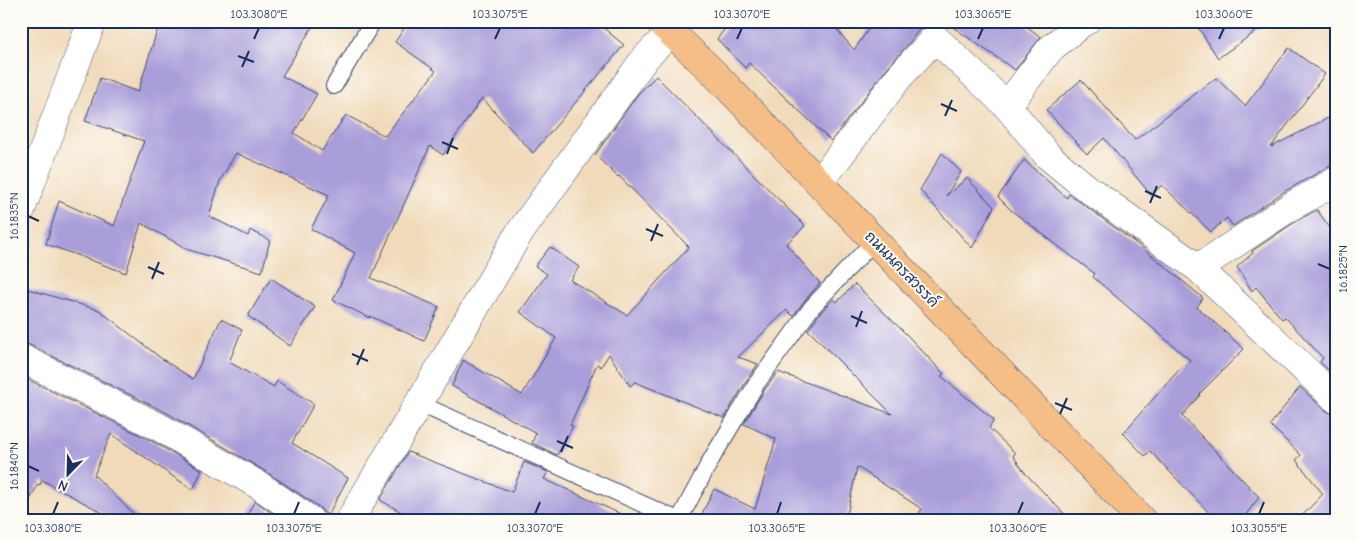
<svg xmlns="http://www.w3.org/2000/svg" width="1357" height="541" viewBox="0 0 1357 541" font-family="'Comic Neue','Playpen Sans Thai',sans-serif">
<rect width="100%" height="100%" fill="#fdfcf7"/>
<filter id="ink" filterUnits="userSpaceOnUse"><feTurbulence type="fractalNoise" baseFrequency=".02" numOctaves="2"/><feDisplacementMap in="SourceGraphic" scale="10" xChannelSelector="R" yChannelSelector="G"/><feConvolveMatrix kernelMatrix="1 2 1 2 8 2 1 2 1" color-interpolation-filters="sRGB"/></filter>
<filter id="wash" filterUnits="userSpaceOnUse"><feTurbulence type="fractalNoise" baseFrequency=".0096" numOctaves="4" result="noise"/><feDisplacementMap in="SourceGraphic" scale="20" xChannelSelector="R" yChannelSelector="G"/><feGaussianBlur stdDeviation="1.12" result="paint"/><feColorMatrix in="noise" values="0 0 0 0 0 0 0 0 0 0 0 0 0 0 0 0 0 1.4 0 .05"/><feComposite in="paint" operator="in"/></filter>
<g filter="url(#wash)">
<rect width="100%" height="100%" fill="#f1daba"/>
<g id="blocks">
<path fill="#aa9eda" d="M160,21H316L282,76L317,94L294,133L322,151L346,115L385,136L436,71L395,42L409,21H595L624,45L533,153L482,98L443,155L430,146L371,278L439,307L424,341L370,316V318L333,300L355,253L311,229L329,195L236,153L220,181L209,216L248,236L250,230L270,240L262,272L189,250L141,223L126,273L46,244L59,201L114,226L144,141L85,121L100,78L138,92Z
M731,21H830L854,50L874,21H926L910,42L887,68L831,141L749,63L745,68L717,39Z
M944,21H1019L1041,37L1015,70Z
M1194,21H1271L1218,58Z
M1289,48L1325,74L1271,147L1336,114V165L1328,167L1282,193L1233,226L1227,218L1211,232L1162,185L1151,195L1104,138L1087,154L1046,110L1081,80L1135,140L1216,78L1245,106Z
M656,76L805,226L786,244L820,283L805,300L793,316L787,310L738,357L758,364L748,378L724,418L635,382L630,386L609,354L601,367L597,364L570,425L573,426L557,455L532,443L536,433L452,386L463,360L522,395L556,338L520,312L547,274L535,266L550,247L579,267L570,280L627,315L689,247L619,176L618,177L595,155L638,94Z
M942,153L961,172L946,196L967,178L994,207L972,248L920,190Z
M1024,160L1067,198L1069,194L1144,249L1203,298L1197,307L1244,349L1199,394L1200,395L1182,416L1259,497L1242,520H1216L1150,451L1145,456L1123,433L1178,371L1190,360L1093,277L1095,274L1012,211L998,197Z
M1317,210L1336,236V377L1320,362L1323,358L1285,317L1282,319L1256,287L1252,291L1237,267L1253,253L1252,251L1298,220Z
M271,278L315,307L290,346L248,316Z
M855,284L908,336L944,374L941,376L994,420L989,428L1015,453L1013,456L1026,474L1070,520H914L922,509L857,467L846,520H699L714,489L755,509L776,439L744,424L765,389L778,372L892,414L808,330L820,313L834,299L837,302Z
M21,287L99,310L162,359L193,379L221,319L242,330L229,362L274,387L277,381L314,404L292,443L348,478L328,515L323,512L319,507L268,473L167,413L28,344L21,343Z
M21,376L152,441L202,470L193,490L111,434L94,475L140,520H116L42,480L40,485L38,484L21,517Z
M1300,387L1325,410L1332,414H1336V520H1298L1323,494L1296,460L1301,455L1270,425Z
M408,452L512,492L524,462L548,472L544,479L634,520H416L380,500Z
M255,501L282,520H244Z"/>
</g>
</g>
<g filter="url(#ink)">
<use href="#blocks" fill-opacity="0" stroke="#3b496c" stroke-width="1"/>
<g fill="none" stroke-linecap="round" stroke-linejoin="round">
<g stroke="#3b496c" stroke-width="18">
<path id="lane" d="M334,86L373,21
M418,403L678,520
M679,520L712,458L757,383L812,307L874,241"/>
</g>
<g stroke="#3b496c" stroke-width="29">
<path id="street" d="M1007,106L1050,49L1082,23L1086,21
M819,183L899,77L935,38L1007,106L1048,156L1088,189L1198,268L1336,399
M21,210L92,21
M1198,268L1290,207L1336,181
M21,358L159,427L260,486L310,520
M350,520L518,235L645,58L671,32L677,21"/>
</g>
<g stroke="#3b496c" stroke-width="29">
<path id="primary" d="M659,21L713,72L1142,520"/>
</g>
<use href="#lane" stroke="#fff" stroke-width="16"/>
<use href="#street" stroke="#fff" stroke-width="28"/>
<use href="#primary" stroke="#f6be87" stroke-width="28"/>
</g>
</g>
<path fill="none" stroke="#1b2f5e" stroke-width="2" d="M254,39L259,28M495,39L500,28M737,39L742,28M978,39L983,28M1219,39L1224,28M238,56L254,62M242,67L249,51M941,104L957,111M945,116L952,100M442,142L458,149M447,154L453,138M1145,191L1161,198M1150,203L1157,186M28,216L39,221M646,229L663,236M651,241L658,224M1318,264L1330,269M148,267L164,274M152,279L159,262M851,316L867,323M856,327L862,311M352,354L368,361M357,365L364,349M1055,403L1072,410M1060,414L1067,398M557,441L573,448M561,452L568,436M28,466L39,471M53,514L58,502M294,514L299,502M535,514L540,502M777,514L781,502M1018,514L1023,502M1259,514L1264,502"/>
<g text-anchor="middle" stroke-width="4" stroke-linejoin="round" paint-order="stroke">
<g font-size="15" fill="#1b2f5e" stroke="#fdfcf7">
<text transform="translate(902 269) rotate(46)" y="5">ถนนนครสวรรค์</text>
</g>
</g>
<rect width="1357" height="541" fill="none" stroke="#fdfcf7" stroke-width="55"/>
<g transform="translate(68 474) rotate(203)" stroke="#fdfcf7" stroke-width="4" paint-order="stroke">
<path d="M0-4L9 19L0 12L-9 19Z" fill="#1b2f5e"/>
<text y="-8" font-size="14" font-weight="bold" text-anchor="middle" fill="#1b2f5e">N</text>
</g>
<rect x="28" y="28" width="1302" height="486" fill="none" stroke="#1b2f5e" stroke-width="2"/>
<g font-size="12" text-anchor="middle" fill="#1b2f5e">
<text x="259" y="18">103.3080°E</text>
<text x="500" y="18">103.3075°E</text>
<text x="742" y="18">103.3070°E</text>
<text x="983" y="18">103.3065°E</text>
<text x="1224" y="18">103.3060°E</text>
<text transform="translate(14 216) rotate(-90)" y="4">16.1835°N</text>
<text transform="translate(1343 269) rotate(-90)" y="4">16.1825°N</text>
<text transform="translate(14 466) rotate(-90)" y="4">16.1840°N</text>
<text x="53" y="532">103.3080°E</text>
<text x="294" y="532">103.3075°E</text>
<text x="535" y="532">103.3070°E</text>
<text x="777" y="532">103.3065°E</text>
<text x="1018" y="532">103.3060°E</text>
<text x="1259" y="532">103.3055°E</text>
</g>
</svg>
